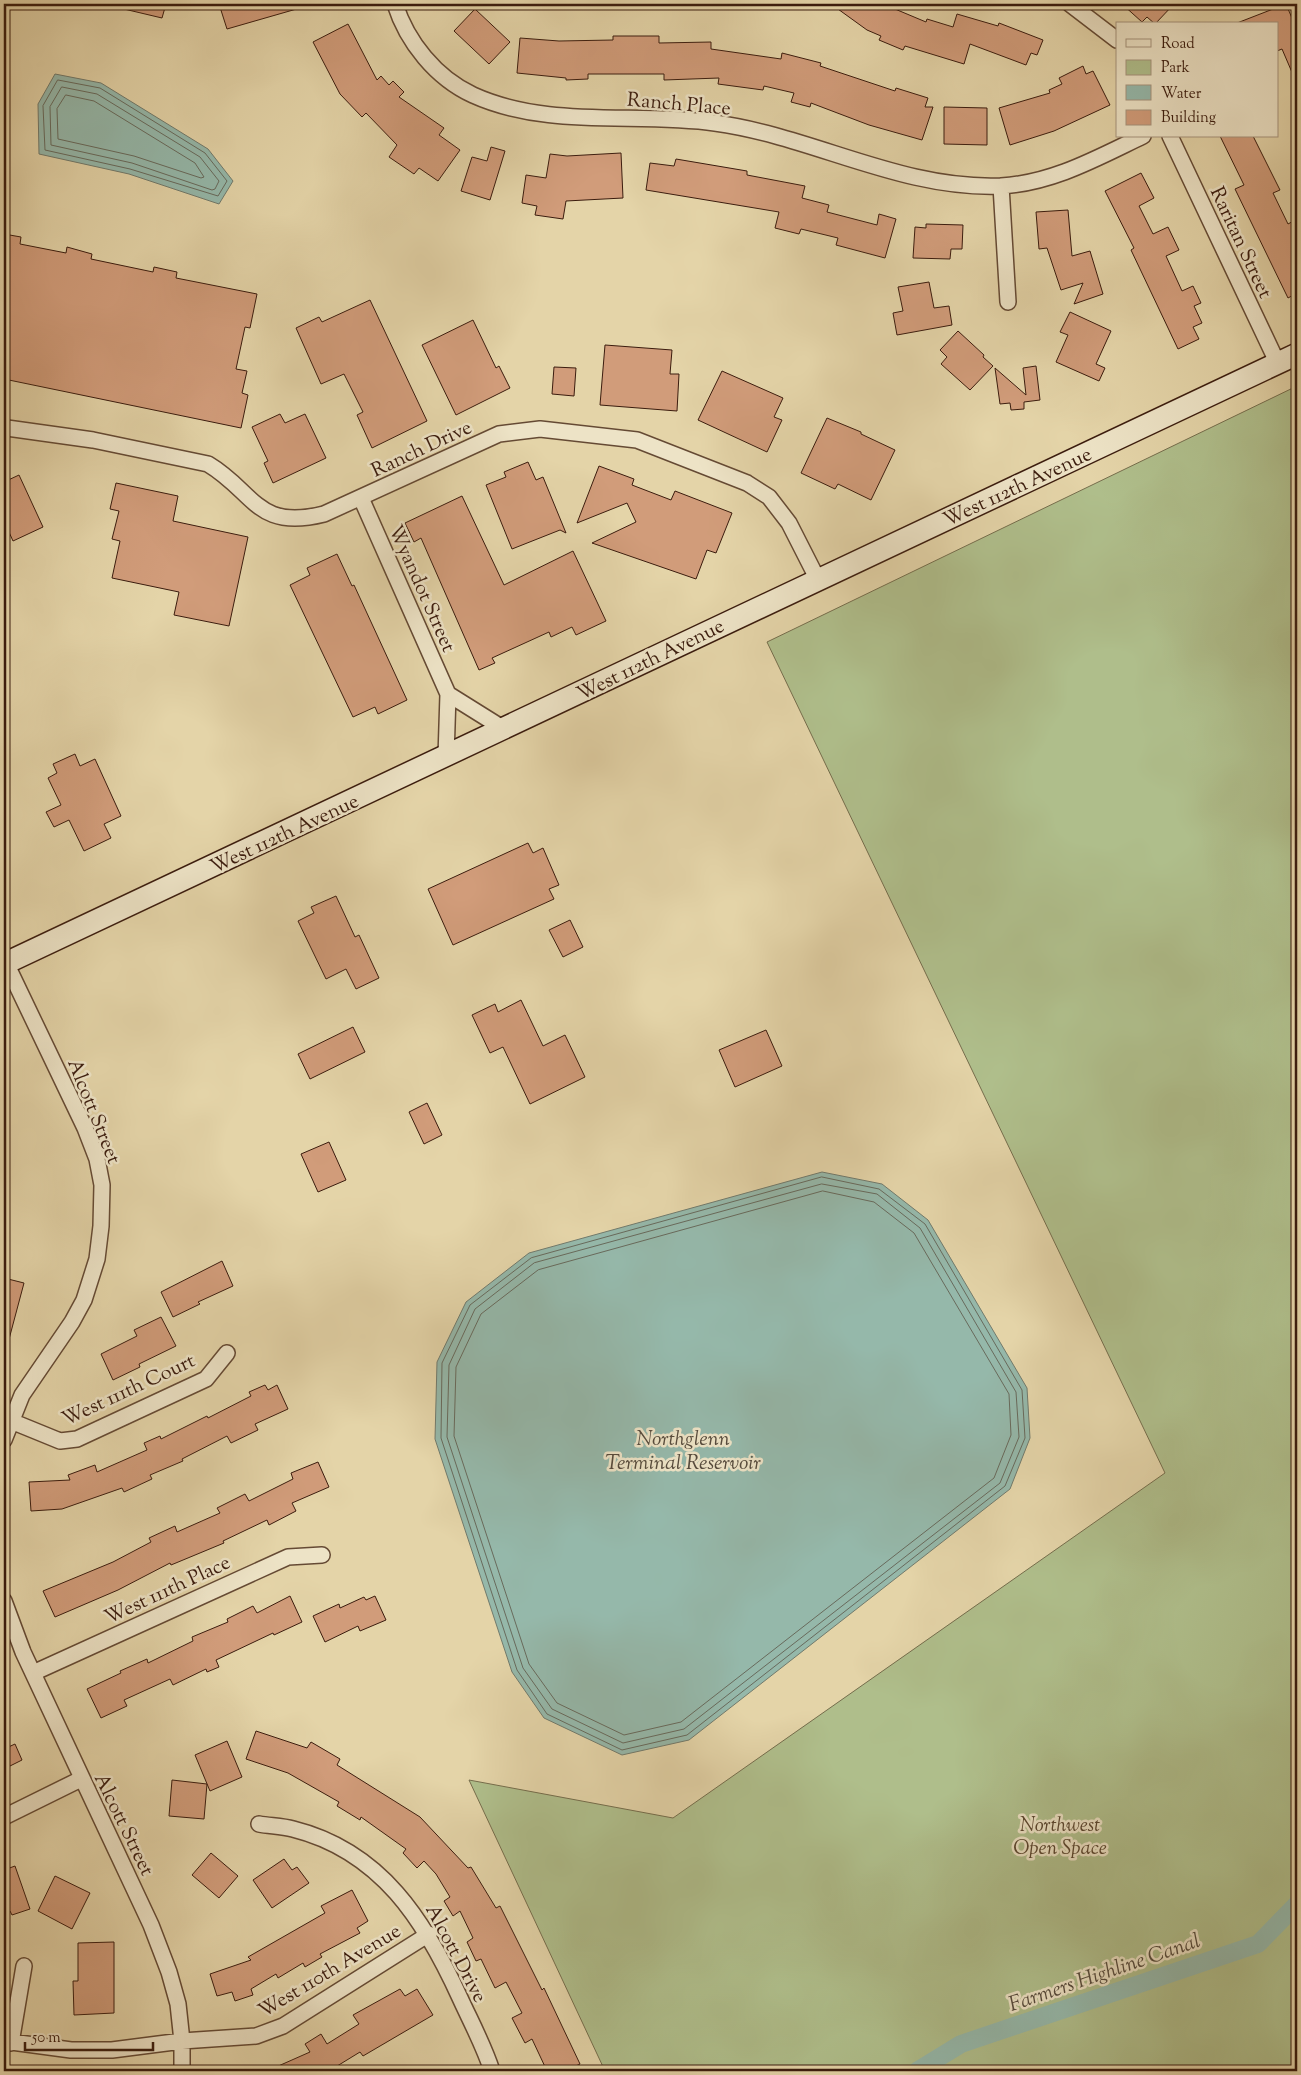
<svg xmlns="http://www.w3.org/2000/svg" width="1301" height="2075" viewBox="0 0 1301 2075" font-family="'Sorts Mill Goudy',serif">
<rect width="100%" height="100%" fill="#e4d4a8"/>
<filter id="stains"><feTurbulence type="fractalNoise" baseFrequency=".004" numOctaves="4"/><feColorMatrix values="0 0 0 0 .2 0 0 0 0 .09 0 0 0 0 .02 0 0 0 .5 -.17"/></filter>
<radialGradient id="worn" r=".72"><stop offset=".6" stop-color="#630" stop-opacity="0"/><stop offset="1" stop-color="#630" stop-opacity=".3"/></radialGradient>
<path fill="#afbe8b" stroke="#756d4c" d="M1297,386V2071H605L469,1780L673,1818L1165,1473L767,642Z"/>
<path fill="#95b8aa" stroke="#717a6c" d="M55,74L101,83L208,149L233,181L219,204L129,174L39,154L38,104Z
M822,1172L882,1184L928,1220L1027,1388L1030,1438L1010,1489L689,1740L622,1755L544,1718L512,1672L435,1439L437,1362L466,1302L529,1253Z"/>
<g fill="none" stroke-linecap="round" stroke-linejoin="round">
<path stroke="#686a5c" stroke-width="1" d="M58,80L100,88L205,153L227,181L218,196L130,169L45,150L43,106Z
M62,87L97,94L200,157L219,181L215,189L212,190L132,163L51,145L50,107Z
M66,95L94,101L195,163L204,177L201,178L134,156L58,139L57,109Z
M822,1177L879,1189L925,1224L1022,1390L1025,1438L1005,1486L687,1735L622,1750L547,1714L517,1670L441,1438L442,1363L470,1305L531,1258Z
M822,1184L877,1194L920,1228L1016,1392L1019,1437L1000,1483L684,1729L623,1743L552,1709L523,1668L447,1437L449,1365L475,1309L534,1263Z
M823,1191L874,1202L914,1233L1009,1394L1011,1435L994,1478L681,1722L624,1735L557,1703L529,1664L454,1436L456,1367L481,1314L538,1270Z"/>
<path stroke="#95b8aa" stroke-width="18" d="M917,2071L961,2044L1258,1944L1297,1904"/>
</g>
<path fill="#d19c7a" stroke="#3b1c0e" d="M124,4H166L162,18L124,9Z
M219,4H300V8L227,29Z
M831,4H898L895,9L926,22L927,19L953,27L957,14L998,26L999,23L1043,40L1037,55L1031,53L1026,65L970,44L964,64L905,46L903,50L879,40L881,36L867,30Z
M1122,4H1174L1155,24L1147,17L1142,22Z
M1286,4L1297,30V84L1282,49L1277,51V24L1237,23Z
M475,9L510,42L489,64L454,31Z
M348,24L377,80L381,76L389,85L393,81L404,92L399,97L444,128L439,135L460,150L438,181L419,168L414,174L389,157L397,145L366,113L362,117L340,94L313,42Z
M613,36H659V43L711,42V49L781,59L782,53L821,63L820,66L895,91L896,88L928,98L925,107H933L922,140L869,125L811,103L810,107L791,102L794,93L764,86L763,90L718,84L719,78L664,80V74H588V79L566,80V78L517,73L520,38L559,41L613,40Z
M1083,66L1086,74L1093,71L1110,105L1054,131L1010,145L999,108L1050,93L1049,90L1062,84L1059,78Z
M944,107L987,108V145L944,144Z
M1220,136H1253L1280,190L1273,193L1288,224L1297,219V293L1288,298L1235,189L1244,185Z
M491,147L505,151L490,200L461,191L472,157L487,161Z
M621,153L623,198L566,201L563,219L535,215L537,206L522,203L526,175L546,178L550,154L567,156Z
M676,159L747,171V175L805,186L802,198L829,205L827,212L877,225L879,214L896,219L885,258L836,245L838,238L801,229L799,234L775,228L779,212L646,190L650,163L674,166Z
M1141,173L1154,198L1139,206L1153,234L1168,227L1179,250L1166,256L1182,291L1193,286L1201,303L1194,306L1202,323L1193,327L1199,339L1178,349L1131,250L1134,248L1105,191Z
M1068,210L1072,256L1090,251L1103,294L1074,304L1083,283L1061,290L1047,248L1039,249L1036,212Z
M926,224L963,225L962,249H951L950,259L913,258L915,227L926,228Z
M4,234L21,237L20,244L66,253L67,247L92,254L91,259L153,272L154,267L177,272L176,278L257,294L250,328L245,327L236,369L247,371L242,393L248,395L241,428L4,379L7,349H4Z
M929,282L934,308L949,306L952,325L897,335L893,313L903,311L898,287Z
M370,300L427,421L372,448L357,415L363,412L344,374L321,384L296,328L319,317L322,322Z
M1070,312L1111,331L1096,364L1105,368L1099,381L1056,362L1068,335L1060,332Z
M473,320L496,368L499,366L510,388L456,415L422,345Z
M958,331L984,355L983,357L993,366L970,390L941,364L947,357L940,350Z
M605,345L672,350L670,374H679L677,411L600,405Z
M1036,366L1040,400L1024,402V409L1011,410L1010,403L1000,404L995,368L1026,395L1023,368Z
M554,367L576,368L574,396L552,394Z
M722,371L783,398L774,417L782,420L767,452L698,420Z
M280,414L285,423L305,414L326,458L273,483L264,463L268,461L252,427Z
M827,418L861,432V434L895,450L871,500L838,484L835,489L801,473Z
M528,462L536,480L543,477L566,533L560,530L512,549L486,485L506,477L504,472Z
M599,466L634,479L632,485L671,500L675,491L732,513L716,553L707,550L696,579L592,543L636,522L627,503L577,523Z
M19,475L43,527L13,541L4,521V482Z
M116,483L178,496L173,521L248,537L229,626L174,615L179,592L112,578L120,541L112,539L119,511L110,509Z
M462,496L504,585L573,551L606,621L576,635L572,627L551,637L549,632L492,658L495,663L479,670L421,538L414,542L405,523Z
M337,554L352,586L354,585L407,700L378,714L375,707L353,717L290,585L310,575L307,568Z
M75,754L80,766L95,759L121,816L104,824L111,838L84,851L69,820L54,827L46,812L61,805L48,778L57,773L53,764Z
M528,843L533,853L543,848L559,885L549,889L554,899L453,945L428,889Z
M336,896L355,937L359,935L379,978L356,989L346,969L326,979L298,921L314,913L311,907Z
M570,920L583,947L563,957L549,930Z
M521,1000L543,1046L565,1035L585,1077L530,1104L503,1047L490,1053L472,1015L495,1004L498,1012Z
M353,1027L365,1052L310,1079L298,1054Z
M766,1030L782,1066L735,1087L719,1050Z
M427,1103L442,1135L424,1144L409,1112Z
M329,1142L346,1180L318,1192L301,1154Z
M222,1261L233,1286L198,1302L200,1304L173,1317L161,1292Z
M4,1278L24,1283L8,1343L4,1342Z
M161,1317L176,1346L139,1364L140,1367L113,1380L101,1354L137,1336L134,1330Z
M265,1385L268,1390L277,1385L288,1409L255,1424L258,1430L231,1443L227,1436L182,1459L183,1461L150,1475L152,1479L124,1492L122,1488L62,1509L31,1511L29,1482L70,1480L68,1475L95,1465L97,1472L147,1450L144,1443L160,1436L161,1439L207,1416L208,1418L251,1396L249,1392Z
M318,1462L329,1487L292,1503L296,1511L269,1525L267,1520L223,1541L224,1543L171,1565L170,1563L118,1590L55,1617L43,1591L113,1562L151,1542L149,1538L175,1526L177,1532L220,1513L217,1508L245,1494L249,1501L293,1479L291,1473Z
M290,1596L302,1622L274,1635L273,1633L216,1660L219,1667L207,1672L206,1669L173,1685L170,1679L124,1700L127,1706L101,1718L87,1689L121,1673L120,1671L147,1659L148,1663L193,1641L192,1637L228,1622L227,1619L253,1606L257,1613Z
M375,1596L386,1620L360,1631L358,1626L325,1642L313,1616L339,1604L340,1608L364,1597L366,1600Z
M256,1731L307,1748L311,1742L340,1759L337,1765L420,1817L468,1868L471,1867L496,1908L500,1906L542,1990L544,1988L580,2064L565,2071H547L532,2039L525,2043L512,2018L522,2013L506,1982L495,1988L481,1959L476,1961L467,1942L473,1938L460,1911L453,1916L444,1901L450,1897L436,1874L424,1861L417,1868L403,1853L406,1849L361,1817L360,1820L337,1806L339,1802L288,1773L246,1759Z
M227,1741L242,1777L210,1791L195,1755Z
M15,1744L22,1760L4,1769V1749Z
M172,1780L207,1784L204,1819L169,1816Z
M211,1853L238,1876L219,1898L192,1875Z
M284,1859L292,1870L297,1867L309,1883L272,1908L253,1880Z
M15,1866L30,1909L12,1915L10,1911L4,1913V1870Z
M55,1876L90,1893L72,1929L38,1911Z
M352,1890L368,1921L357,1928L360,1933L320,1954L322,1957L305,1967L303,1963L278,1978L276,1974L251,1989L253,1995L235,2001L232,1992L217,1996L210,1974L251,1960L248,1957L325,1913L321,1906Z
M114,1942V2013L74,2015L73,1981H78V1943Z
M400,1989L405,1996L417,1989L433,2015L363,2056L360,2052L329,2071H267L310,2052L305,2044L321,2034L327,2044L359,2024L353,2015Z"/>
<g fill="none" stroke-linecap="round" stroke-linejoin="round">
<g stroke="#654a34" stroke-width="18">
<path id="minor" d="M395,4C407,42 436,78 473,95C548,129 635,112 715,123C812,136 901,190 1001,186C1053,183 1097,158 1143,136
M1070,4L1117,40
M1170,136L1278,364
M1001,186L1008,302
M7,428L93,440L208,464C255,492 256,531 324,514L499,434L540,429L637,440L747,483L769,497L789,523L818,580
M361,498L448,694L446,757
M448,694L504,729
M11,1421L60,1441L77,1439L206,1379L227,1353
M4,1440L22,1395L72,1322L84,1300L97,1259L101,1226L102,1185L97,1159L85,1128L6,963
M4,1601L23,1652L151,1925L169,1972L178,2004L182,2041V2071
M33,1673L288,1557L322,1555
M4,1817L81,1779
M259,1824C270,1826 282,1826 293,1829C381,1851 425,1921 460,1998C471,2022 484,2046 492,2071
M4,2041L71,2050H112L182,2041L256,2036L283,2026L429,1934
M11,2043L24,1966"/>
</g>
<g stroke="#3b1c0e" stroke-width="24">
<path id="secondary" d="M4,964L1297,354"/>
</g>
<use href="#minor" stroke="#ede3c6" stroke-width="15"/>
<use href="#secondary" stroke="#ede3c6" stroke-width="21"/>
</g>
<g text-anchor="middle" stroke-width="5" stroke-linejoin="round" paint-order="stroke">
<g font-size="20" fill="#3b1c0e" stroke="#ede3c6">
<text transform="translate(679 103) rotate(5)" y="7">Ranch Place</text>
<text transform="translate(1242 242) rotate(65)" y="7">Raritan Street</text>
<text transform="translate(421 448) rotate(-25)" y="7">Ranch Drive</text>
<text transform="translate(1017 486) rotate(-25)" y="7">West 112th Avenue</text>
<text transform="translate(423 588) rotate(66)" y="7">Wyandot Street</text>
<text transform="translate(650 659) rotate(-26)" y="7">West 112th Avenue</text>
<text transform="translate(284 833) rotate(-25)" y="7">West 112th Avenue</text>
<text transform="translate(95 1111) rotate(68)" y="7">Alcott Street</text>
<text transform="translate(128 1389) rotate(-25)" y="7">West 111th Court</text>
<text transform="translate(167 1589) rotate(-25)" y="7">West 111th Place</text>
<text transform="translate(125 1824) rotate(64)" y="7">Alcott Street</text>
<text transform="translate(457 1953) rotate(62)" y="7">Alcott Drive</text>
<text transform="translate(329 1970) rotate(-31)" y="7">West 110th Avenue</text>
</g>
<g font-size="20" font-style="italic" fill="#58442d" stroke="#ede3c6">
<text x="1060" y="1831">Northwest<tspan x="1060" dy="23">Open Space</tspan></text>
</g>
<g font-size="21" font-style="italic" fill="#564b3d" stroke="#ede3c6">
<text x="683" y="1445">Northglenn<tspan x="683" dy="24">Terminal Reservoir</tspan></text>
<text transform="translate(1104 1972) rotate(-19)" y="7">Farmers Highline Canal</text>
</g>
</g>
<rect width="1301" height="2075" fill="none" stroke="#e4d4a8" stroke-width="20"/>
<rect x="5" y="5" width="1291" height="2065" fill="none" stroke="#3b1c0e" stroke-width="2.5"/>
<rect x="10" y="10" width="1281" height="2055" fill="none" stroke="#3b1c0e"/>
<rect x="1116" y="22" width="162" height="115" fill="#ede3c6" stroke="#a6937c"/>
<rect x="1126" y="39" width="25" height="8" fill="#ede3c6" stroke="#a6937c"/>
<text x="1161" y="48" font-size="15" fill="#3b1c0e">Road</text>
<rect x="1126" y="60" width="25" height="15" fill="#afbe8b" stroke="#a6937c"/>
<text x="1161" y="72" font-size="15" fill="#3b1c0e">Park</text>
<rect x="1126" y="85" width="25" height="15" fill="#95b8aa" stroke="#a6937c"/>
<text x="1161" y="98" font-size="15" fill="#3b1c0e">Water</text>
<rect x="1126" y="110" width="25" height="15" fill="#d19c7a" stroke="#a6937c"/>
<text x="1161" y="122" font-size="15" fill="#3b1c0e">Building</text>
<path d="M25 2042v8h128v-8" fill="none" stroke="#3b1c0e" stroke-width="2.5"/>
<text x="32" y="2042" font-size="15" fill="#3b1c0e" stroke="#ede3c6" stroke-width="4" paint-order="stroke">50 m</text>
<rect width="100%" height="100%" filter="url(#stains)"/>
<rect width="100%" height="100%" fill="url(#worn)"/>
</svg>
